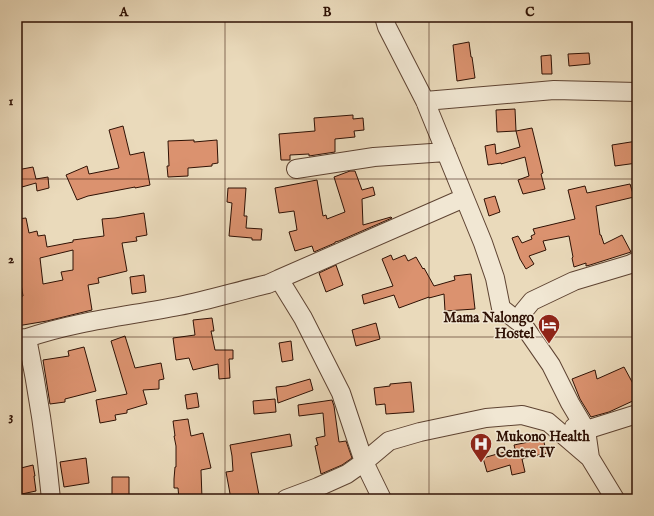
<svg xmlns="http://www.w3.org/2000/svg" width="654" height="516" viewBox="0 0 654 516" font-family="'IM FELL English',serif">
<rect width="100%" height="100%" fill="#eadabb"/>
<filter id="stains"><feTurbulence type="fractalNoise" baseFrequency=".005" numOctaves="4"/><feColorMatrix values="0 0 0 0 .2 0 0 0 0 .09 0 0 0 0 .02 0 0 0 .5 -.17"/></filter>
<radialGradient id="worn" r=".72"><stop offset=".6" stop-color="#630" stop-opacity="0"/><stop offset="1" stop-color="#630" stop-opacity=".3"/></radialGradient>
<path fill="#db926f" stroke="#2f1104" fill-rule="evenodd" d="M469,42L471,57H472L475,78L457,81L453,45Z
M589,53L590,64L569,66L568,54Z
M551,55L552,74H542L541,56Z
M515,109L516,131L497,132L496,110Z
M353,115V119L363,118L364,130L354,131L355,137L335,139V152L309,156V154L290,155V160H281L279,134L315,131L314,118Z
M123,126L130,155L144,152L150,185L135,188V187L88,196L77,200L66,175L87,166L89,174L119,168L109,130Z
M532,128L543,173L541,174L545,189L523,194L518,180L529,176L525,157L501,164V163L488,165L485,146L495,144L496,154L520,147L516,131Z
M194,140V142L217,140L218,163L212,164V166L188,168V176L168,177L167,166H169L168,141Z
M637,141V163L615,166L612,145Z
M33,167L36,179L48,177L49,188L37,191L36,183L22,187L20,180L17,181V170Z
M350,171H355L362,190L373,187L375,195L362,199L363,225L391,217L392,218L339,241L335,242V243L314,252L312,246L295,251L289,232L297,230L294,211L279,213L275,188L317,180L323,216L326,215L327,219L345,212L334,177Z
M630,184L634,197L596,206L600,235H601L604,244L622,235L631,252L590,265L586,266V263L574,267L572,258L573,257L569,236L543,241L546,250L529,256L534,264L526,269L520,259L512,238L518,236L522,243L532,239L531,236L535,234L533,229L575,219L568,190L585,186L587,193Z
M228,188H246L244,216H247L246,228L262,229L261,240H252V238L229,236L232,203L227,202Z
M495,196L500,212L489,216L484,199Z
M144,213L147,235L136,237L137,241L122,243L127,271L98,278L99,283L88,285L92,310L47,321L17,326V307H19L18,297L23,296L18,266L17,267V219L26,218L29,233L37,231L38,236L45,235L47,247L73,242V240L104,236L102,219L115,218ZM73,250V270L61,272L63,280L43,284L40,258Z
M391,255L393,260L405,255L408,261L416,257L423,269L424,268L434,286L455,280L454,276L471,274L475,309L445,311L444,294L429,298V297L399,308L394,295L364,304L362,295L393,286L382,259Z
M336,265L343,285L326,292L319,273Z
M144,275L146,292L132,294L130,277Z
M212,318L214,331H211L215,350H233V359H229L230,378L219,379L218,364L193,370L189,358L176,360L173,338L195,335L193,320Z
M376,323L380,339L356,346L352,330Z
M125,336L135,368L161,363L164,379L159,380V389L143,390L147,404L127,410V413L115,415L116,420L100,423L96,400L127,394L111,341Z
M291,341L293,360L282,362L279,343Z
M84,347L96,391L65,399V402L50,404L43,360L69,356L68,351Z
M624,367L637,391V399L609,412L591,417L580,399L572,379L595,370L597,379Z
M310,379L313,390L278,403L276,387L286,386Z
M411,382L414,412L386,414L385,404L376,405L374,388L390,386V384Z
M197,393L199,407L187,409L185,395Z
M275,399L276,412L254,414L253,401Z
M332,400L334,406L339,442L346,441L352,458L342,465L321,474L315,446L318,445L316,438L325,436L323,413L299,416L298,405Z
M188,419L191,436L203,433L211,468L201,470L202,499H179L178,488H174V479L175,467H176V446L174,436H175L173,421Z
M290,434L292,446L251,453L259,495L254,496L255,499H231L226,472L233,471L232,456L230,445Z
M543,439L547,453L522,459L525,472L512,475L510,465L487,472L483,458L515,449L514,445Z
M86,458L89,483L64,487L60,462Z
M33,465L35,476H34L36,491L17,495V469Z
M112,477H129V499H112Z"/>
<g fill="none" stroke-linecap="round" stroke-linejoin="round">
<g stroke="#5e4332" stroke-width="20">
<path id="minor" d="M384,17L387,27L425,101L483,243L495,278L501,308L524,326
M425,101L554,90L637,92
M296,169L374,157L446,152
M279,279L464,198
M27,338C76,321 128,316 179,306C209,300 238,291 268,284L279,279L303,318L341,393L364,462L382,499
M17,339L27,338C38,391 46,445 51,499
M574,427L586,430L637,414
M590,458L586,430L570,403L551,365L524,326L523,312L532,301L574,281L631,264L637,261
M286,499L318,487L347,474L364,462L389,441L420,432L486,418L522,415L548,422L590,458L615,499"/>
</g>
<use href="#minor" stroke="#f1e7d3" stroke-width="18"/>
</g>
<path fill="none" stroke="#2f1104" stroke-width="1" stroke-opacity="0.55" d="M225,17V499M429,17V499M17,179H637M17,337H637"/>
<defs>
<g id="hotel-pin" transform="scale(1.15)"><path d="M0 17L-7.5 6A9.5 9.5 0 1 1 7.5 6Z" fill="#8f2418" stroke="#f1e7d3"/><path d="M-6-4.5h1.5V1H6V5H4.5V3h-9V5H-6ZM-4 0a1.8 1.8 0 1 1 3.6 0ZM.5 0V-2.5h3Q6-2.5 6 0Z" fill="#fff"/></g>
<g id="hospital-pin" transform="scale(1.15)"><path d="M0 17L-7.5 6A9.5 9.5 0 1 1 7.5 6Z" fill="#8f2418" stroke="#f1e7d3"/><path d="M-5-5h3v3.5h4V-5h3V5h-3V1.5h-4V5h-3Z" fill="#fff"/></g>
</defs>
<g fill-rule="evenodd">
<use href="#hotel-pin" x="549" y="325"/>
<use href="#hospital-pin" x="481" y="444"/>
</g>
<g text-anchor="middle" stroke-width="3" stroke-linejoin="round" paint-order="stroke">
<g font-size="14" font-weight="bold" fill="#2f1104" stroke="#f1e7d3" text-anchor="end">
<text x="534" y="322">Mama Nalongo<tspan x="534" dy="16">Hostel</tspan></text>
<text x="496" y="441" text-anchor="start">Mukono Health<tspan x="496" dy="16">Centre IV</tspan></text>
</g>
</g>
<rect width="654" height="516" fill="none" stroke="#eadabb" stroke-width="44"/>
<rect x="22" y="22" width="610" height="472" fill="none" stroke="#2f1104" stroke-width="1.5"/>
<g font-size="13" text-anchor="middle" font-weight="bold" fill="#2f1104">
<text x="124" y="16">A</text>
<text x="327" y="16">B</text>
<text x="530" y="16">C</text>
<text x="11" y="105">1</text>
<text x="11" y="263">2</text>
<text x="11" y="420">3</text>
</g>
<rect width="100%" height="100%" filter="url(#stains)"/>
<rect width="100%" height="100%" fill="url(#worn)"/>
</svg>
